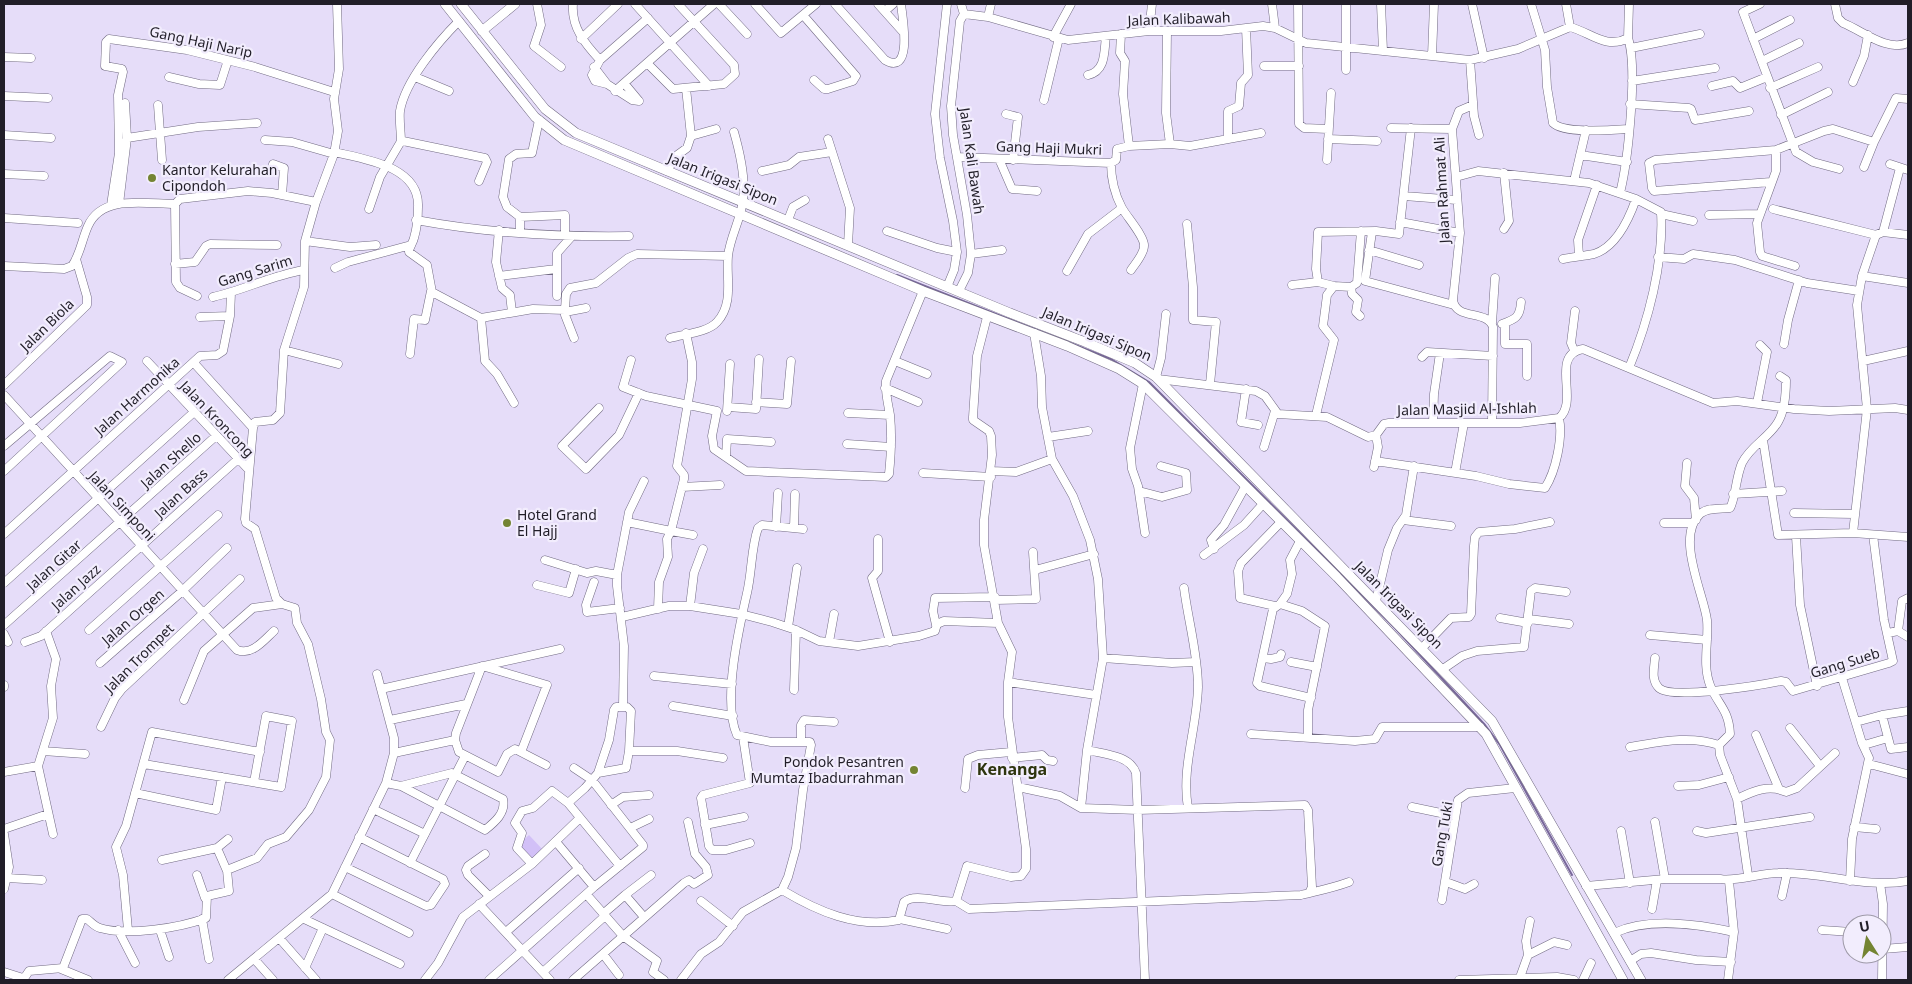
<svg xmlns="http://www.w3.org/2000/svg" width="1912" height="984" viewBox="0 0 1912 984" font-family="'Noto Sans',sans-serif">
<rect width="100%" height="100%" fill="#e6ddf9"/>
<path fill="#d2c0f7" d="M529,835L544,851L533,861L518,845Z"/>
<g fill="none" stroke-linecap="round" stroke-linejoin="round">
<path stroke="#786899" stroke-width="2" d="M897,275L1111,359L1149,382L1395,628L1485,725L1500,745L1572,875"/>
<g stroke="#726b83" stroke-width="9">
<path id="minor" d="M537,4L541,25L534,46L561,67
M573,4C571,27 585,44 600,60
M635,4L709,86
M719,4L747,34
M755,4L781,33L816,4
M835,4L885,60C914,77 902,15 901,4
M878,4L904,33
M1272,4L1275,28
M1298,4L1299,124L1304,128L1328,129
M1346,4V70
M1381,4L1383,51
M1472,4L1484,58
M1531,4L1545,50L1547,87L1553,123C1564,134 1612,130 1628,129
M1566,4L1570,27
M1760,4L1743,12L1796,152L1813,162L1839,169
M1835,4L1838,18L1843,23C1863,31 1887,52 1908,43
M885,11L893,4
M964,14L988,17L1068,40L1149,31H1221L1263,26L1275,28L1306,43L1470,60L1518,49L1570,27C1590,32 1606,50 1628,38L1629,4
M803,15L856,76L853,81L828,89H824L814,80
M988,17L991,4
M1149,31L1152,4
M1167,31L1166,113L1170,144
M1121,34L1120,53L1125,61L1123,94L1129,146L1117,149L1116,160L1111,163C1111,179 1114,193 1122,208C1127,217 1145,237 1144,246C1144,254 1135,264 1131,270
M1053,37L1071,4
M581,39L618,4
M1753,39L1790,20
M1631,48L1700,34
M1432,56L1434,4
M4,57L31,58
M1470,60L1474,116L1479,135
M1762,61L1799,43
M648,64L673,89L724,84L735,74L734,65L678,4
M1264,66H1299
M594,67L607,84
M1088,75C1106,71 1104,52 1106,36
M169,77L199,84L220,85L228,60
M415,77L449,91
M1632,81L1715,68
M1853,82L1864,56L1868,35
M624,83L639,101
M1712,86L1733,81L1740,88L1767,77
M686,88L691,136
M1770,88L1818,67
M615,91L714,4
M4,96L48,98
M1044,100L1059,38
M639,101L632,100L607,84L595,81L592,75L600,60L648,18
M1630,104L1689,108L1691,109L1695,120L1749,111
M158,105L162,160
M1473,105L1459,111L1452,129L1460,233L1453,300C1456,321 1487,309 1493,327L1492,423
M1006,114L1018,117L1013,160
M1781,115L1828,92
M1391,128L1452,129
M4,135L51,138
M127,138L198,127L257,123
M1228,138V111L1239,106L1241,83L1248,75L1246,28
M828,139L850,208L848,245
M1328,139L1377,141
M265,140L292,142L334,154
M401,142C401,132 399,120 400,111C405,81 438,42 459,21
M1129,146L1170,144L1190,146L1261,133
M1776,150V171L1757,223L1760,252L1762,256L1795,266
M334,152C364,159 420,166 418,207C418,216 417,228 414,238C413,243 409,247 409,252L427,265L432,292L481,318L533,309L565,310L566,294L570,288L596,283L628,258L637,254L728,256
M1580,155L1627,162
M957,157L1111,163
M999,159L1012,189L1037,191
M1327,160L1331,93
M273,164L284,168L282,195
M1890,164L1908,170
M1864,167L1874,142
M667,171L676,156L687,148L691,136L716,129
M762,171L789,165L799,157L832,152
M4,174L44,176
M1456,177L1478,171L1589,183L1636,199
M1574,181L1586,130
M1771,182L1654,191L1652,188L1649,163L1655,160L1776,150L1824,131L1833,129L1874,142L1896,98L1908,99
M1620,193C1628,161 1638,68 1628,38
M1404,196L1457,200
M119,204L127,138L125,103
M175,204L176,282L180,288L197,296
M111,205L119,153L118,95L123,72L122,69L105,66L106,42L109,39L187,50L255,67L334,92
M369,209L380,177L400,143L403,141L485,158L487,162L479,181
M1773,209L1876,235
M1661,214L1693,221
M1709,215L1759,214
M520,217L565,215V236
M4,218L78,223
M416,220C486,233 559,237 629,236
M788,220L793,207L805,200
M1400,222L1460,233
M1187,224L1193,287V320L1216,322L1210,384
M1504,229L1509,221L1504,173
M499,230L496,262L502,288L510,295L512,312
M887,231L937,248L957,252
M520,232V217L507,207L503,197L509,159L516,154L532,153L539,120
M1372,232L1365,281L1454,305
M1883,232L1900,168
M305,241L350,247L376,245
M1369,250L1419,265
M971,254L1002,250
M1579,256L1578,240L1597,185
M1658,257L1684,259L1693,254L1735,260L1807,283L1859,291
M1563,259C1573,257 1584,256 1594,254C1616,247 1629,219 1636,199L1661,212C1664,263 1648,322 1629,368
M175,264L195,262L206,246L210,244L277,245
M4,266L64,269L72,266C80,255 82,239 88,226C102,194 146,204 175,204L180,199L248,191L272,193L316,202
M335,268L348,262L411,245
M1067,271L1088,234L1122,208
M499,276L556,269
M1862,276L1908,283
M1318,282L1316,269L1318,232L1376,231L1399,234L1411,128
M1292,285L1318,282L1334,286
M947,287L954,270L957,252L953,221L940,158L935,114L947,4
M1351,287L1352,294L1358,300L1356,312L1360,316
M959,291L968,273L971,254L967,215L953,135L951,106L960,21L964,14L961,4
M557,296V253L572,236
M213,297C244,290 273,275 304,270
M565,310V315L574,338
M565,312L586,308
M200,317L230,316
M481,318L485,361L497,374L514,403
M1492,323L1495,278
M1505,323V344H1527V376
M1502,324C1516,319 1520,317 1521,302
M1034,333L1041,376L1042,407L1052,459L1073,496L1090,540L1098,579L1103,658L1087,750L1081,808
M670,338C683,334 707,333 717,322C734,304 726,278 728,256C730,237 741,219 743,200C746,178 740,153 734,132
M1784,344L1788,320L1799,280
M284,350L338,364
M1574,350L1571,343L1575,311
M410,354L414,319L425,320L431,291
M1422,357L1427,352L1493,356
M631,360L623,387L646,396L717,411L712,436L714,449L746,471L886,477L889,474C891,455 892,435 890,415C888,403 885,393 886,381L923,291
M147,361L248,469
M895,361L927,374
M1863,361L1908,351
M194,363L253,428
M1156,377L1161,358L1166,314
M1158,379L1256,391L1265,396L1278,414L1327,417L1368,437L1376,435L1384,424L1389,423H1520L1559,418C1580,401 1549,355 1583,349L1713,403L1737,401L1794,409L1829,411L1895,408L1908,410
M1143,384L1130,448L1132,469L1138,486L1145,533
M4,385L87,305V297L76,259
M885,388L918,402
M1246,389L1241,422L1258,425
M4,395L237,650C252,656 264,640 274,631
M756,402L787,404L791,361
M1757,403L1767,352L1760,345
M728,407L756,409L759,359
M599,408L562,446L586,469L619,435L639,393
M727,411L730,364
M848,413L890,415
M1316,415L1334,340L1323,326L1327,295L1334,286L1351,287L1357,283L1361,231
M1433,423L1434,394L1440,353
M1048,437L1088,431
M1763,440L1778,535L1853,533L1908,537
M847,444L891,447
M4,446L110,356L122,362L4,471
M1264,447L1275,411
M726,457L727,439L771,442
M1375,461L1476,476L1509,484L1545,488C1556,471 1563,437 1559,418
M1687,463L1685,486L1694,498L1696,520
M1374,467L1378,447L1376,435
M991,471L1016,472L1052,459
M923,473L991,477
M1455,473L1464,423
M682,487L720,485
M1139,491L1162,497L1187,490L1186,473L1161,466
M1733,494L1782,491
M1794,513L1854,514
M1403,520L1451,526
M627,522L671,531L684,479V475L677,466L692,379V362L686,333
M1664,523H1693
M776,527L778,493
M794,528L795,494
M1853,533L1867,409L1857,305L1862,276L1876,235L1883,232L1908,235
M4,534L200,356L217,355L223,351L230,316L231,293
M1796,536L1800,605L1817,686
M878,539V571L872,578L890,642
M1300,541L1290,560L1292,574L1287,594L1280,604L1273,609L1257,683L1260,686L1311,698
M1214,549L1211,540L1224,525L1245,487
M1204,555L1244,525L1263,504
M545,560L587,573L596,571L617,575
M1035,570L1094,554
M594,582L586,605L587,612L620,608
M4,583L193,413
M537,585L569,593L576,569
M1184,588C1188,620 1198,654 1198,687C1197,728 1181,768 1188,808
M995,600L1036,599L1033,552
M1376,601L1388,550L1397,528L1406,515L1414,466
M1280,604L1302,611L1325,626L1308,710V737
M690,606L694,573L703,549
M1275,606L1240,598L1238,571L1241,563L1281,522
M658,609L659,582L668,557L667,539L671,531L693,535
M622,617L669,606H690L741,614L772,622L796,630L819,641L858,646L919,636L935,631L937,624L944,621L998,623
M1500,618L1528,623
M1529,619L1569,624
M4,625L216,436
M936,625L933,611L935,598L995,597
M788,627L797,568
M89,630L218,515
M46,631L56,659L51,686L53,718L38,766L53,834
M1898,631L1908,637
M1888,633L1898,631L1902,601L1908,598
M4,634L8,642
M1650,635L1707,640
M25,642L41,636L238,459
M829,642L834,614
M1422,648L1451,618L1469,617L1471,614L1474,546L1475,537L1479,532L1515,529L1550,522
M1103,658L1172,663L1196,662
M1263,658L1271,659L1280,657L1281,654
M1655,658C1654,669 1651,680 1659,688C1671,700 1762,685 1781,681L1786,682L1793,691L1889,663L1893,661L1884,620L1873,535
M1291,662L1317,667
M100,663L179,594L227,548
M1443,669L1462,656L1477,651L1524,647L1531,591L1535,588L1566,592
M654,676L732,684
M1842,678L1862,743L1869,758L1852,839L1850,881
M1008,682L1096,695
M4,685V687
M381,689L560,649
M794,690L796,630
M184,700L204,651L253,608L282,604
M623,706L624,646L617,586V575L629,512L644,481
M673,706L733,716
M1882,715L1891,749L1908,747
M390,720L466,704
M1856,722L1882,715L1908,711
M101,727L115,698L122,689L240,579
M1790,728L1820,766
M1251,734L1355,741L1375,739L1382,727H1480
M1756,735L1779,789
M743,737L750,783L703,795L701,798L709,846L712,850H726L750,843
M801,742V725L804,720L834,722
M1864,745L1888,738
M1630,747C1660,742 1689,735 1719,745
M1087,750C1103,754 1130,755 1136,773L1145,980
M43,751L85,754
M629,751H677L723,758
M521,752L547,685L482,666L456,733L455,740L459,752L498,772L507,754L515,749L546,765
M394,753L455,740
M1012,758L1042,755L1047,760L1053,761
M144,764L281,787L292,721L266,716L254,782
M1869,764L1907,774
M4,772L38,766
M386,783L401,786L485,830C495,822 506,813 503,799L452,773L401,786
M1678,786L1699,785L1729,777
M1018,787L1060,796L1081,808L1138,810L1305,805L1308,810L1312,887L1310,891
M965,788L968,759L978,755L1011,752
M135,793L216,810L222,777
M1737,799C1753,791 1769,784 1786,792L1797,788L1835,753
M568,803L585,788L598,773L626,768L629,751L631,711L627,707H616L614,710L609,740L598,773
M611,805L623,797L649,795
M1412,807L1455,816
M373,809L425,834
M1655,822L1665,879
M705,825L744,817
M1854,827L1876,829
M630,828L649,819
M4,829L48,814
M1621,831L1630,883
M1697,831L1706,833L1810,817
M4,834L9,867L4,889
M557,843L594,887
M217,848L228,839
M485,854L468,866L466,870L468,875L489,896
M162,860L217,848L227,871
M410,863L465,756
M532,864L517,848L522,833L515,823L522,811L533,808L552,791L568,803L620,866
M345,867L426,906L431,905L445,884L443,879L359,837
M197,875L205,898
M1748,875L1737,799L1720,755L1719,745L1730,734C1729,709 1717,704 1710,685C1702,664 1709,641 1707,620C1704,595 1675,536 1700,514C1707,507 1721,509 1730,508C1735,501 1736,476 1742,463C1751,445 1769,438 1778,422C1785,410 1786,394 1786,380L1780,376
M7,878L42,880
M1446,882L1465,889L1474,884
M1880,883L1883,904L1882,980
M1586,886L1665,879H1721C1732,882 1763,873 1778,873C1821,871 1865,889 1908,881
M782,890C817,911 857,929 899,920L904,902C916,892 941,904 956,901L969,909L1301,895C1317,891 1333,888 1349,882
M332,894L409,933
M587,895L623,936L657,961L653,972L664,980
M625,895L651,875
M1782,896L1787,873
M1442,900L1458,800L1468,793L1515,788
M701,901L733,926
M956,901L967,866L1011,877L1021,876L1026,869V849L1008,717V682L1012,652L998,623L984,545V520L992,455L991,436L989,431L973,420V417L977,356L987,317
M479,904L550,980
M1652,909L1657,880
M603,914L625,895L644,917
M202,919L209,959
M304,919L400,964
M900,919L947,929
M118,930L135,963
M128,930L123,875L116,847L126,826L152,732L260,752
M160,930L169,957
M1822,930L1852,932
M506,932L579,868
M1614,933C1649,917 1697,924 1734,932
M280,939L316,980
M1883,949L1908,947
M603,954L619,975
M1528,955L1526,941L1530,921
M255,960L273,980
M1630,961L1641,954L1651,953L1696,960L1731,962
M305,968L323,928
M61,969L88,980
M4,972L23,978
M543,972L605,916
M23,980L29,971L63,968L82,919H87C91,922 95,927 100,928C127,936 180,928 206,918L207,896L229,891L227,870L257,858L268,844L286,837L309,810L326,777L330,740L326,732L321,699L308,644L297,623L295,608L282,604L276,598L255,529L246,523L245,519L253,428L255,422L273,420L280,413L284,350L304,287L305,241L316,202L334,154L338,131L334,99L339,69L337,4
M228,980L332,894L386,783L394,753V738L377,674
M425,980L438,963L463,917L532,864L580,818
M489,980L594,887L643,847V845L592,780L574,768
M573,980L684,883L689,880L694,884L708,875L706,867L695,854L688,822
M681,980L701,954L719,942L743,912L782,890L788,877L796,848L803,790L811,745L810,742H771L737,735C722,702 739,628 747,593C752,572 751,548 758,528L762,525L803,529
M1459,980L1557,977L1574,980
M1519,980L1528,955L1554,942L1567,945
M1583,980L1591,963
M1728,980L1734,932L1729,881"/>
</g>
<g stroke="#726b83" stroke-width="10">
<path id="tertiary" d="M445,4L535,117L564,140L923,291L1067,346L1119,369L1143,384L1337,577L1486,734L1623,980
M461,4L545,109L576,133L1010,313L1085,342L1135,363L1156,377L1492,721L1641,980
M482,31L515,4"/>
</g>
<use href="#minor" stroke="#fff" stroke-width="8"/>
<use href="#tertiary" stroke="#fff" stroke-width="9"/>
</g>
<g fill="#748433" stroke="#f2edfd" stroke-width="2">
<circle cx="152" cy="178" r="5"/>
<circle cx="507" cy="523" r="5"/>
<circle cx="914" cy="770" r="5"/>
</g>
<g text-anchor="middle" stroke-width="4.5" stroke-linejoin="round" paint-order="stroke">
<g font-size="14" fill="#211e28" stroke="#f2edfd">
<text transform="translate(1179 19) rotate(-2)" y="5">Jalan Kalibawah</text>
<text transform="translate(201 42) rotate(12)" y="5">Gang Haji Narip</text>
<text transform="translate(1049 148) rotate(2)" y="5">Gang Haji Mukri</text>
<text transform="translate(972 161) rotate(82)" y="5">Jalan Kali Bawah</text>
<text transform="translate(723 179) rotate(22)" y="5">Jalan Irigasi Sipon</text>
<text transform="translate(1442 190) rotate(-93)" y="5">Jalan Rahmat Ali</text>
<text transform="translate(255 271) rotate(-17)" y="5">Gang Sarim</text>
<text transform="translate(47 325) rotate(-44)" y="5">Jalan Biola</text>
<text transform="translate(1097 334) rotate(23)" y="5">Jalan Irigasi Sipon</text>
<text transform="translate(137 396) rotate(-42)" y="5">Jalan Harmonika</text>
<text transform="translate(1467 409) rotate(-1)" y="5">Jalan Masjid Al-Ishlah</text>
<text transform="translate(217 419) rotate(46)" y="5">Jalan Kroncong</text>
<text transform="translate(171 460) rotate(-42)" y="5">Jalan Shello</text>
<text transform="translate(181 493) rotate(-42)" y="5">Jalan Bass</text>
<text transform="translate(122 506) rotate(47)" y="5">Jalan Simponi</text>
<text transform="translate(54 565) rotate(-42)" y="5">Jalan Gitar</text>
<text transform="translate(76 587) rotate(-42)" y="5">Jalan Jazz</text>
<text transform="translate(1399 605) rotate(45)" y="5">Jalan Irigasi Sipon</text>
<text transform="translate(133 617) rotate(-41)" y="5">Jalan Orgen</text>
<text transform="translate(139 658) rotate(-45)" y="5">Jalan Trompet</text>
<text transform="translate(1845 663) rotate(-17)" y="5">Gang Sueb</text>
<text transform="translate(1442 834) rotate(-80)" y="5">Gang Tuki</text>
</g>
<g font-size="14" fill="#211e28" stroke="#f2edfd" text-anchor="start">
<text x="162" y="175">Kantor Kelurahan<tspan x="162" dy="16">Cipondoh</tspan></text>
<text x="517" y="520">Hotel Grand<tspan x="517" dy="16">El Hajj</tspan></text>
<text x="904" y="767" text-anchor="end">Pondok Pesantren<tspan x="904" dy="16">Mumtaz Ibadurrahman</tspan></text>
</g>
<g font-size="16" font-weight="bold" fill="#2e350e" stroke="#f2edfd">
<text x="1012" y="775">Kenanga</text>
</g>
</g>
<rect width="1912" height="984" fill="none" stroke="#211e28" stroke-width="10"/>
<g transform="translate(1867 939) rotate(349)"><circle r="24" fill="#f2edfd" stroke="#9e9aa8"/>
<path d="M0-4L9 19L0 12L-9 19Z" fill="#748433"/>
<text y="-8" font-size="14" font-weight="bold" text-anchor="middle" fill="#211e28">U</text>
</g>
</svg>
